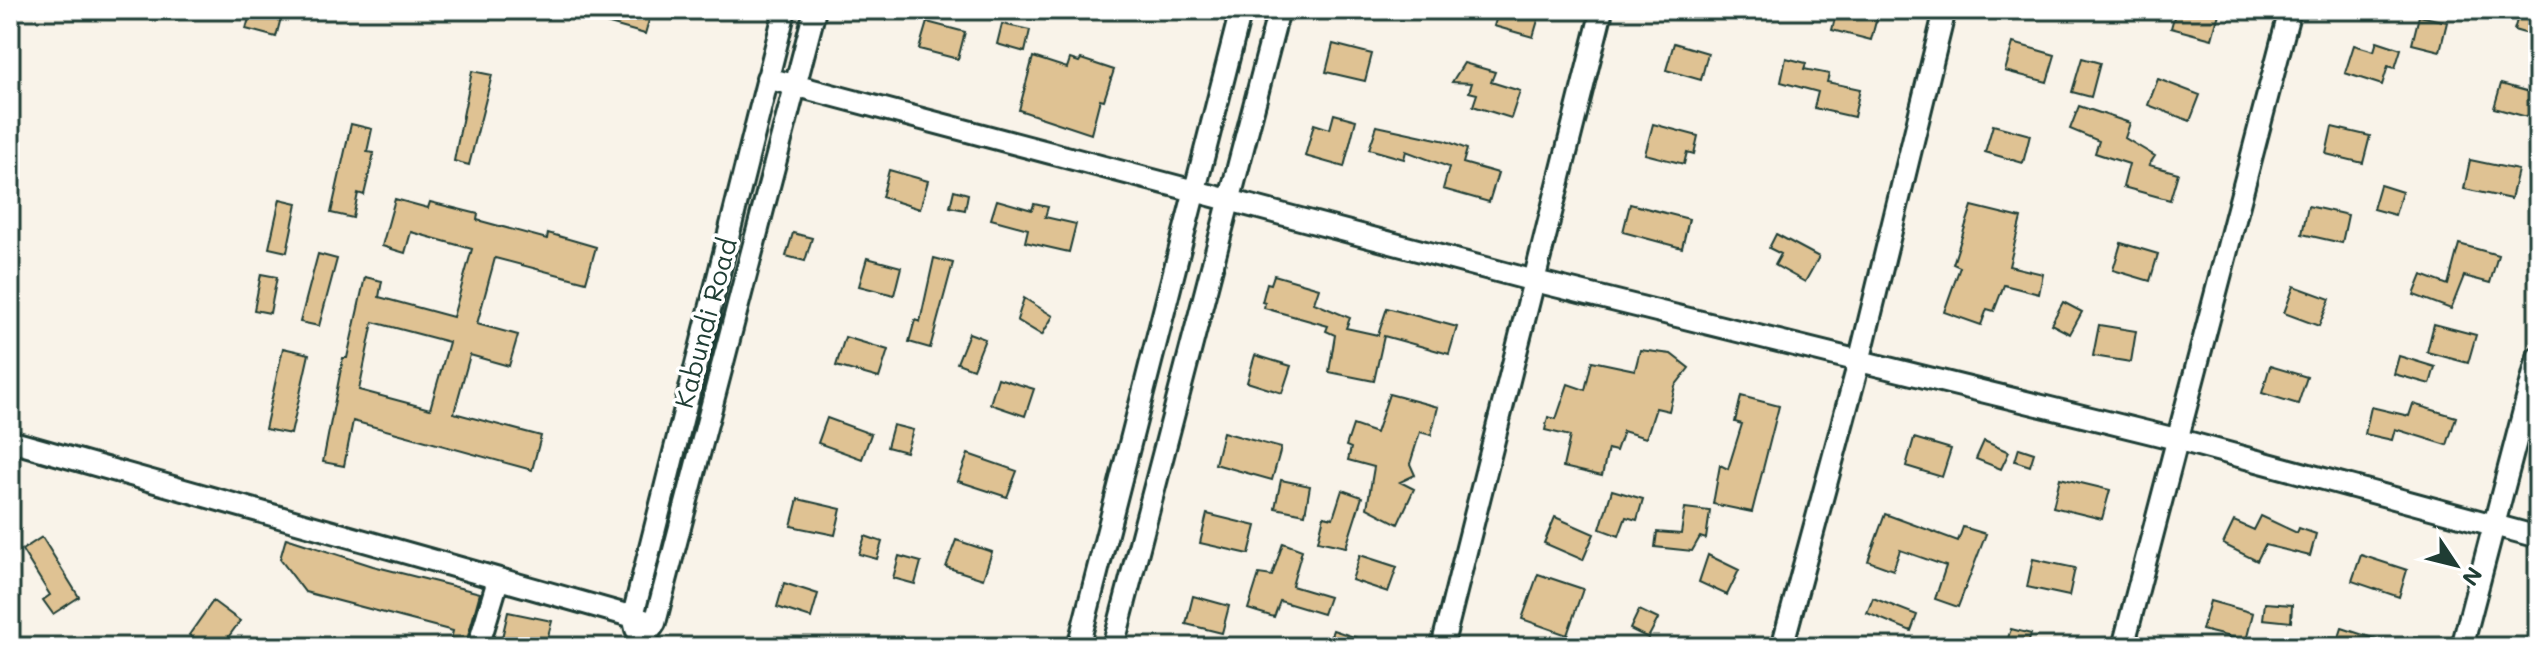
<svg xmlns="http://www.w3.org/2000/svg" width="2548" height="657" viewBox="0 0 2548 657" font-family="Mali,sans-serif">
<rect width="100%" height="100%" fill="#f9f3e9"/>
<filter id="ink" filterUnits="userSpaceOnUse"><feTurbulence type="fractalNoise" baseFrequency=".0125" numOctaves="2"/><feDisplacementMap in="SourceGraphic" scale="16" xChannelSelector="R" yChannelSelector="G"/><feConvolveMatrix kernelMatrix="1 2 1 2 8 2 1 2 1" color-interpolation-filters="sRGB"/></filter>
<g filter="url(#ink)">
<path fill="#dfc293" stroke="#1f3d34" stroke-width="2" fill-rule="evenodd" d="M262,10H283L276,37L246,29L251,11L261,13Z
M575,10H652L645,34L574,14Z
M1499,10H1541L1533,37L1494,26Z
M1837,10H1879L1871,40L1832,30Z
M2176,10H2220L2212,39L2171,28Z
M2520,10H2538V37L2514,30Z
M2419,16L2447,22L2440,51L2412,44Z
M927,22L965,32L958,59L919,49Z
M1002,24L1030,30L1025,52L997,44Z
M2377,41L2401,49L2395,68L2388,66L2382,85L2345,73L2354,45L2374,51Z
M1674,43L1708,53L1701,80L1666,70Z
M2013,43L2055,55L2047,82L2005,71Z
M1333,44L1372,54L1365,81L1326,72Z
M1033,57L1067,68L1070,59L1079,62L1081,59L1114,70L1104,100L1100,99L1091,134L1019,110Z
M1786,58L1806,63L1804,69L1829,74L1827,82L1860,89L1854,117L1814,108L1818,92L1781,82Z
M2082,58L2100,63L2091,97L2072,92Z
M1464,63L1495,72L1491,82L1520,91L1511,118L1473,106L1477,94L1469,92L1472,83L1452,82Z
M472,71L492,75L469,165L454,161Z
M2158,79L2200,95L2190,121L2148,105Z
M2501,84L2537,94L2531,118L2494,108Z
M2079,106L2130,123L2125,138L2155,156L2149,165L2178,173L2170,200L2123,187L2129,164L2095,153L2099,141L2070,129Z
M1334,114L1356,120L1344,167L1305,156L1314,124L1330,129Z
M351,124L372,129L367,152L374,153L364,195L358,193L353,218L331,213Z
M1653,124L1698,136L1694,154L1687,152L1684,164L1645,154Z
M1993,125L2030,135L2023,163L1985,152Z
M1377,126L1446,141L1467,149L1463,163L1498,173L1489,202L1443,189L1449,167L1406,151L1404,159L1369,149Z
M2332,127L2370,136L2363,163L2326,154Z
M2470,160L2518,170L2511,199L2464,189Z
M889,170L928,181L920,209L882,197Z
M2380,185L2402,192L2395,215L2373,209Z
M954,190L968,194L965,210L950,207Z
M280,199L297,203L287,252L269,248Z
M395,199L428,208L430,202L478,214L477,220L547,239L548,233L596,247L586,282L495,258L477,324L518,335L509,366L470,355L454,413L541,436L532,470L353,421L344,466L323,462L343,358H347L365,277L382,281L379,297L453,317L472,249L411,232L405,253L382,246ZM373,322L449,342L430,409L359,390Z
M997,200L1032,210L1034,204L1048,207L1045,217L1076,224L1069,252L1025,242L1028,229L991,219Z
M1630,204L1689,219L1682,248L1623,232Z
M1972,206L2021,218L2009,266L2043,274L2039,294L2004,285L1994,311L1987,309L1981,325L1944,312L1960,267L1953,264Z
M2308,206L2348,215L2342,243L2302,234Z
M793,233L812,238L805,261L786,256Z
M1776,234L1819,257L1805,282L1775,265L1781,254L1769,248Z
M2121,243L2158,254L2150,281L2113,270Z
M2459,244L2498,255L2490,283L2464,276L2451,309L2414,295L2422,275L2448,285Z
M318,254L337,259L319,326L300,322Z
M867,258L901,267L894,295L859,286Z
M934,258L953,263L930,348L909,342L915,320L920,322Z
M261,274L277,277L270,313L254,310Z
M1274,275L1319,288L1314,303L1350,318L1346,328L1378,335L1387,308L1457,327L1449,354L1384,336L1374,381L1329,372L1335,335L1326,331L1328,326L1264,308L1265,303L1262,302L1267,283L1271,284Z
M2294,286L2330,299L2319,326L2284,313Z
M1024,298L1053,316L1042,335L1017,320Z
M2063,302L2082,312L2070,334L2051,324Z
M2434,324L2476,335L2468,363L2427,352Z
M2099,325L2136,331L2131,362L2093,356Z
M969,333L985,339L973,369L957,363Z
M845,337L888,350L879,378L836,366Z
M283,348L309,354L291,434L265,429Z
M1640,350L1671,354L1689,368L1675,386L1669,411L1656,408L1646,438L1623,431L1616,451L1608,449L1602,476L1563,467L1570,436L1545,430L1548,417L1556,419L1568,384L1585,390L1592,361L1635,370Z
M1255,355L1291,366L1282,393L1247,382Z
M2399,356L2435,367L2430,384L2394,374Z
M2270,366L2307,377L2298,404L2262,393Z
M998,378L1034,389L1025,416L990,404Z
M1389,394L1438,407L1431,435L1420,432L1410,464L1415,475L1400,482L1414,489L1398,524L1367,508L1374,467L1348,460L1351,448L1346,446L1353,425L1376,433Z
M1741,396L1779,406L1752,512L1713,504L1720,465L1728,469L1742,424L1735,422Z
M2413,404L2456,417L2447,445L2395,429L2392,440L2365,434L2371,407L2409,416Z
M827,418L871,434L862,459L818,443Z
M893,425L913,430L906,452L887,447Z
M1223,432L1281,448L1272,480L1215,464Z
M1914,438L1951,449L1942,477L1906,466Z
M1984,441L2009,452L2001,469L1976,459Z
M2019,448L2034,453L2030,466L2015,461Z
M968,454L1017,471L1007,497L958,481Z
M2060,478L2110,490L2102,519L2053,507Z
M1281,480L1310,486L1305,514L1275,508Z
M1342,490L1362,497L1346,547L1318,541L1324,516L1333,518Z
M1612,490L1643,499L1637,520L1626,517L1619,536L1600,529Z
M798,499L841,509L835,535L791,526Z
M1685,508L1710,511L1706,539L1700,537L1692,551L1655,547L1657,532L1681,534Z
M1207,514L1256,526L1249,554L1200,543Z
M1885,514L1958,541L1963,527L1986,534L1958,607L1935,599L1946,566L1900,550L1893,570L1868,561Z
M2261,516L2297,533L2299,528L2316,534L2310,556L2265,545L2257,561L2223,544L2234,521L2254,530Z
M1555,517L1594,534L1583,560L1544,543Z
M865,536L882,542L877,559L859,554Z
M42,537L79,597L53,614L43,600L50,595L22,550Z
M286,538L373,566L480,593L465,647H449L453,631L305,592L280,559Z
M956,540L992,552L983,579L946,567Z
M1283,543L1302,550L1292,586L1329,597L1323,614L1280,601L1274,617L1248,609L1259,574L1272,576Z
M1360,555L1397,567L1388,592L1352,580Z
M1708,555L1739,570L1727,595L1699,582Z
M2361,555L2407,570L2399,597L2352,581Z
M899,556L921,562L915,584L893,578Z
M2033,559L2075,568L2069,596L2027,587Z
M1538,574L1583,589L1567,635L1522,619Z
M784,583L818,594L811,618L777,607Z
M1193,596L1229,606L1222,633L1186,624Z
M1873,598L1917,615L1911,631L1867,613Z
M213,601L240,621L221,647H206L189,635Z
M2210,601L2253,613L2246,641L2202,630Z
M2265,603L2292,605L2291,622L2263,619Z
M1639,610L1658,619L1648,638L1630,629Z
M508,612L552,621L545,647L501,642Z
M2342,628L2391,644V647H2336Z
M2011,629L2031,634L2027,647H2005Z
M1333,630L1375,644V647H1327Z"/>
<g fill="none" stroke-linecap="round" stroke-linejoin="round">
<g stroke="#1f3d34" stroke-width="26">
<path id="street" d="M767,78L1531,280L2176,439L2538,537
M10,441L655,623
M636,629L633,616L785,10
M478,647L498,580
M639,647L655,623L815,10
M1078,647L1241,10
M1113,647L1279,10
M1442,647L1602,10
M1782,647L1859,362L1945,10
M2123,647L2290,10
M2462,647L2538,357"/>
</g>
<use href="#street" stroke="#fff" stroke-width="20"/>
</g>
</g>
<g text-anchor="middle" stroke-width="7" stroke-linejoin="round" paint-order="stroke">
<g font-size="26" fill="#1f3d34" stroke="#fff">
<text transform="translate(706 323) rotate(-75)" y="9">Kabundi Road</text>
</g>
</g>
<rect width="2548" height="657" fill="none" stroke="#fff" stroke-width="40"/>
<rect x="20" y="20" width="2508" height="617" fill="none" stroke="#1f3d34" stroke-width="3" filter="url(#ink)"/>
<g transform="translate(2456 565) rotate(125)" stroke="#ffffff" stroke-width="6" paint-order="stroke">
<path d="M0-6L14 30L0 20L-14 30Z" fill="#1f3d34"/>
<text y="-12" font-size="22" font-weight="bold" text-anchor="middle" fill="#1f3d34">N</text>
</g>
</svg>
